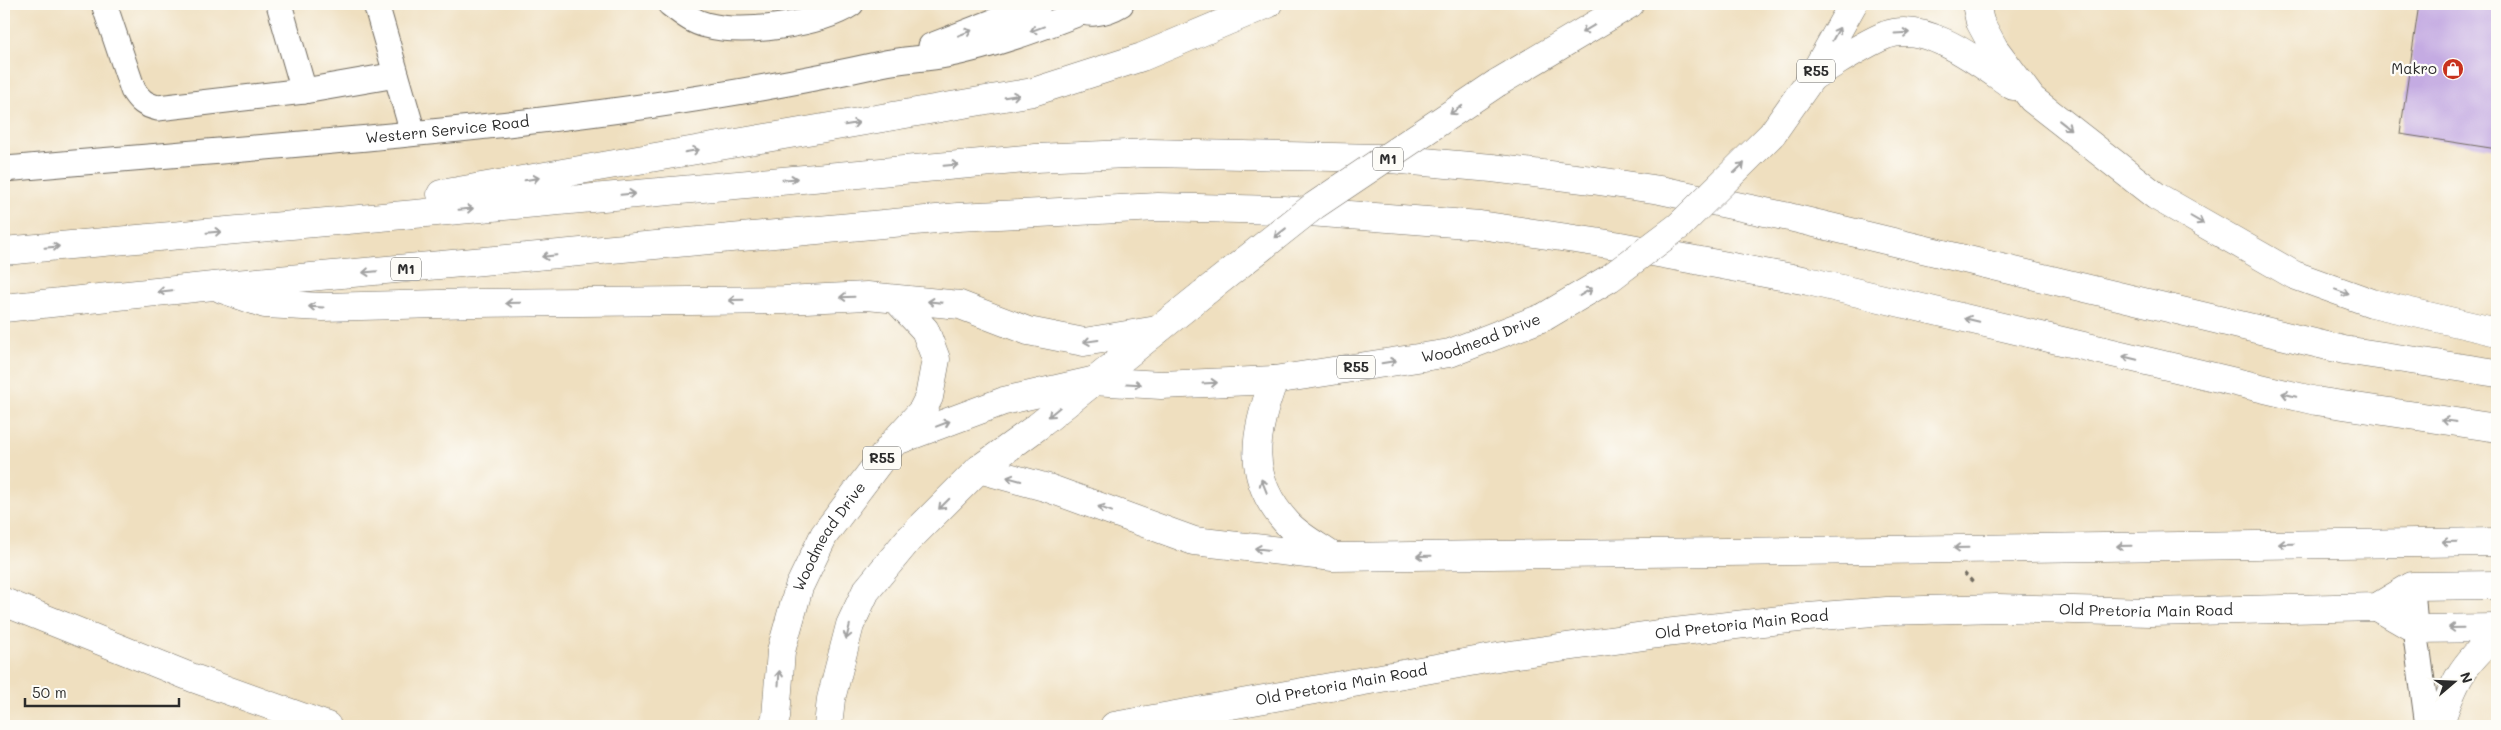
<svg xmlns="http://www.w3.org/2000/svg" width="2501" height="730" viewBox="0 0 2501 730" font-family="Mali,sans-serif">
<rect width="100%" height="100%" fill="#fdfcf7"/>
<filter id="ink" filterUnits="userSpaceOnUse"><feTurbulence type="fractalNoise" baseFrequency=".02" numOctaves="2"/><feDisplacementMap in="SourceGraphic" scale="10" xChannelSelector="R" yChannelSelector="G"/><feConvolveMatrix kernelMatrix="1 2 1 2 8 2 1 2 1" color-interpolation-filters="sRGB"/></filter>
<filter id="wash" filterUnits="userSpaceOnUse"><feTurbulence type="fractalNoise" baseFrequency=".0096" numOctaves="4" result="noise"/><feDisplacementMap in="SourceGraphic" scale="20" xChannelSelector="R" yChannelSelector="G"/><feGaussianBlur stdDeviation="1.12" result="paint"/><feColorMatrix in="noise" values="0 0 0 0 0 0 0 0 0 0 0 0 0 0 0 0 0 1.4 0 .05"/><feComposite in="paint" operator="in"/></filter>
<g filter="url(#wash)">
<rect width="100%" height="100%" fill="#efdfbf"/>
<g id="blocks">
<path fill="#c4abe2" d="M2419,4H2497V149L2400,134Z"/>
</g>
</g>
<g filter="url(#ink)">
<use href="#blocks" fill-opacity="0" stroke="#706a5f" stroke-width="1"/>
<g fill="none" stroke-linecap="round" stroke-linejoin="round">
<g stroke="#706a5f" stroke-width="27">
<g id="minor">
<path d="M104,4L133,90C140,101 145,105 158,108L304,91L396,75"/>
<path d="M279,4L304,91"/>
<path d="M376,4L413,133"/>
<path d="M670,4C681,12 692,22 706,25C743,35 819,25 851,4"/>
<path d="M1070,4C1083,19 1106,13 1121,4"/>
<path d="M931,46L1039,4"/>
<path id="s1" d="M4,169C297,143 593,128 881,64C902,59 925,59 946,55C993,46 1038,29 1082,12"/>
<path d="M2412,586L2415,629L2428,726"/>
</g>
</g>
<g stroke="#706a5f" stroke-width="29">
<g id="major">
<path d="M1497,83L1630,4"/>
<path d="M1772,134L1812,77L1853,4"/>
<path d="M4,602L193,678L327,726"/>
<path d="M2377,607L2415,629L2497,628"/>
<path id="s2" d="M773,726L776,717L781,651L799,587L824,535L894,442L1004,401L1092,381L1161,385L1274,380L1450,353L1544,317"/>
<path d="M828,726L831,699L850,625L866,591L908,540L979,469L1037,427L1204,293"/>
<path id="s3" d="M1114,726L1503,656L1665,633L1808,617L1887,611L1998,608L2150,612L2377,607L2412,586L2497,585"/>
<path d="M2439,726C2454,681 2461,666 2497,634"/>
</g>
</g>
<g stroke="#706a5f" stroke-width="29">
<path id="highway" d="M1976,4L1980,22L1994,48L2032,99L2156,196L2294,275L2372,303L2497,332
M1812,77C1836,63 1861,45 1886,35C1927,20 1981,64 2013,86
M441,194L1033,92L1142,57L1268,4
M4,251L1036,158L1150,153L1379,158L1492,168L1592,180L1660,190L1789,217L2344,350L2497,373
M222,289L265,304L323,307L477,303L784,300L867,296L960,305L1028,331L1084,342L1157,330
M4,308L213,286L958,217L1158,207L1283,210L1480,225L1615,245L1808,281L2316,401L2497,428
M1274,380C1254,433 1245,478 1288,524C1300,537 1318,546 1332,556
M894,442L922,411L929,397L936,359L925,330L896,299
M979,469L1048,488L1194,541L1333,557L2497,542"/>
</g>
<path stroke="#706a5f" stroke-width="3" stroke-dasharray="4 4" stroke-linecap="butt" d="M1964,573L1975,584"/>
<use href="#minor" stroke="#fff" stroke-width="25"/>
<use href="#major" stroke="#fff" stroke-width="28"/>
<use href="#highway" stroke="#fff" stroke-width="28"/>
<g stroke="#706a5f" stroke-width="29" stroke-linecap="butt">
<path id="major-bridge" d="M1204,293L1314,206L1497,83
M1544,317L1610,278L1679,226L1772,134"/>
</g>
<use href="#major-bridge" stroke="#fff" stroke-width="28"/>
</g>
<defs><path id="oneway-shaft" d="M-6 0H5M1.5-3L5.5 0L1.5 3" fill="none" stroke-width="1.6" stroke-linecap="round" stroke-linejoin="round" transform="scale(1.25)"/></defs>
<g stroke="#a0a0a0">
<use href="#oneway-shaft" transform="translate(1037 29) rotate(160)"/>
<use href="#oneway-shaft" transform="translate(1588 29) rotate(149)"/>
<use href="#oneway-shaft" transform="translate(965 33) rotate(-21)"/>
<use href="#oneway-shaft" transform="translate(1902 33) rotate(-3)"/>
<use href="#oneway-shaft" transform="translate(1836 34) rotate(-61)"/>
<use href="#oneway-shaft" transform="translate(1012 96) rotate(-10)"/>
<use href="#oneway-shaft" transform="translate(1456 110) rotate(146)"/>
<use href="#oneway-shaft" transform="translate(852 124) rotate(-10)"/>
<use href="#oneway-shaft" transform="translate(2065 125) rotate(38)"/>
<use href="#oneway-shaft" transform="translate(692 151) rotate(-10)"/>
<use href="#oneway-shaft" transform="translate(951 165) rotate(-5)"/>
<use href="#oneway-shaft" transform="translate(1739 168) rotate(-44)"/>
<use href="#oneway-shaft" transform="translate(532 179) rotate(-10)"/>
<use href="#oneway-shaft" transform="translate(790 179) rotate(-5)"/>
<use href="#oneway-shaft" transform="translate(628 194) rotate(-5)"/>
<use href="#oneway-shaft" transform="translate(466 209) rotate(-5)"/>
<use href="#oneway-shaft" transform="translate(2197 220) rotate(30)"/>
<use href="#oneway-shaft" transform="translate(214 232) rotate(-5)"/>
<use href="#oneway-shaft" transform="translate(1280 233) rotate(142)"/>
<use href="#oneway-shaft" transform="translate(52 247) rotate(-5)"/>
<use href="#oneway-shaft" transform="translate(549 256) rotate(174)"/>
<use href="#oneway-shaft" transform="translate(370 272) rotate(175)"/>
<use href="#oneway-shaft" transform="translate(165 291) rotate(174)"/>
<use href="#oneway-shaft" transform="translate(1586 292) rotate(-31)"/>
<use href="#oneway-shaft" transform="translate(2342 292) rotate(20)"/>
<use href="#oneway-shaft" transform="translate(847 297) rotate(178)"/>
<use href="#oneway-shaft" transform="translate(736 300) rotate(179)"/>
<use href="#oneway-shaft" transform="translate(935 302) rotate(-175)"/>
<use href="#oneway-shaft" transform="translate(513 303) rotate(179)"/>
<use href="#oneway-shaft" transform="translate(316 307) rotate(-177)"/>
<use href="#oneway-shaft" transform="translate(1972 320) rotate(-167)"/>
<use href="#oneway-shaft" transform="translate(1091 341) rotate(172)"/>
<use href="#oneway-shaft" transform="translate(2130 358) rotate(-167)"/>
<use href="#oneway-shaft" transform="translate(1389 362) rotate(-9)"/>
<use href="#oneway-shaft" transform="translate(1210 383) rotate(-3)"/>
<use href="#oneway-shaft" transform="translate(1134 384) rotate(3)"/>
<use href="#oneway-shaft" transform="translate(2289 395) rotate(-167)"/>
<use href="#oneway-shaft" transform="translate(1054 412) rotate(140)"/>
<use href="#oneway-shaft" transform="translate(2449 421) rotate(-172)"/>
<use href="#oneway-shaft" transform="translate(943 424) rotate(-21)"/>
<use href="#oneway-shaft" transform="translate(1014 479) rotate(-165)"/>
<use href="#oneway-shaft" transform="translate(1264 486) rotate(-112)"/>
<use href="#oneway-shaft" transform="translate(944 504) rotate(135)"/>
<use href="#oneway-shaft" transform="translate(1105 509) rotate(-160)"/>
<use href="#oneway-shaft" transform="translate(2449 542) rotate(179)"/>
<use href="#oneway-shaft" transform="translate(2286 544) rotate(179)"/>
<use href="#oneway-shaft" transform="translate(2124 546) rotate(179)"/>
<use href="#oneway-shaft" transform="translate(1961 548) rotate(179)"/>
<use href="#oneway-shaft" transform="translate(1262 549) rotate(-173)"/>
<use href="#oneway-shaft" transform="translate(1424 556) rotate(179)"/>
<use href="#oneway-shaft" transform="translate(2456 628) rotate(179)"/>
<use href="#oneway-shaft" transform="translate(848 632) rotate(104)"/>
<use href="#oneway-shaft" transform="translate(779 678) rotate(-86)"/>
</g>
</g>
<defs>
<g id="shop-disc" transform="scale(1.125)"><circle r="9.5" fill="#c8321e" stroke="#fdfcf7"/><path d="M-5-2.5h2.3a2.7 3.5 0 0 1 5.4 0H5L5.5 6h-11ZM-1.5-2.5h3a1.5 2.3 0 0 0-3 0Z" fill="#fff"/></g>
</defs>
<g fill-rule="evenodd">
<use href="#shop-disc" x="2453" y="69"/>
</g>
<g text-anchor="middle" stroke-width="4.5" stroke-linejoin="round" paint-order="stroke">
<g fill="#fdfcf7" stroke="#6a6a68" stroke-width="1">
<rect x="1797" y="59.5" width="38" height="23" rx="4"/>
<rect x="1373" y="147.5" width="30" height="23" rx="4"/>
<rect x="391" y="257.5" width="30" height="23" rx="4"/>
<rect x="1337" y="355.5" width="38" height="23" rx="4"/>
<rect x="863" y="446.5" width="38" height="23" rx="4"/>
</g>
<g font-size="14" font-weight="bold" fill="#2b2b2b">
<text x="1816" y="76">R55</text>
<text x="1388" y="164">M1</text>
<text x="406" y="274">M1</text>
<text x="1356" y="372">R55</text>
<text x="882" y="463">R55</text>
</g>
<g font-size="15" fill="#2b2b2b" stroke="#fdfcf7" text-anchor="end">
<text x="2437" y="74">Makro</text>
</g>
<g font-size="15" fill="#2b2b2b" stroke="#fdfcf7">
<text dy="5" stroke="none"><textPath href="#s1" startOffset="445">Western Service Road</textPath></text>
<text dy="5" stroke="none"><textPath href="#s2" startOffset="918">Woodmead Drive</textPath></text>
<text dy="5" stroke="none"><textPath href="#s2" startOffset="201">Woodmead Drive</textPath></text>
<text dy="5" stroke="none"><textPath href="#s3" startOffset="1041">Old Pretoria Main Road</textPath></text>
<text dy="5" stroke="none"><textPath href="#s3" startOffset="636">Old Pretoria Main Road</textPath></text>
<text dy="5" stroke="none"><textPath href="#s3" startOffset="231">Old Pretoria Main Road</textPath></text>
</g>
</g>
<rect width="2501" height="730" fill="none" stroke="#fdfcf7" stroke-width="20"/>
<g transform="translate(2454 682) rotate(71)" stroke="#fdfcf7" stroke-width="4" paint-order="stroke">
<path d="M0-4L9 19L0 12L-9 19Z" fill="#2b2b2b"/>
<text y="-8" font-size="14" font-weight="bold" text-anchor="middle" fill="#2b2b2b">N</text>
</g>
<path d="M25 698v8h154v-8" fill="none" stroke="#2b2b2b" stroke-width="2.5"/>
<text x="32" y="698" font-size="15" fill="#2b2b2b" stroke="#fdfcf7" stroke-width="4" paint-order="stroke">50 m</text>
</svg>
